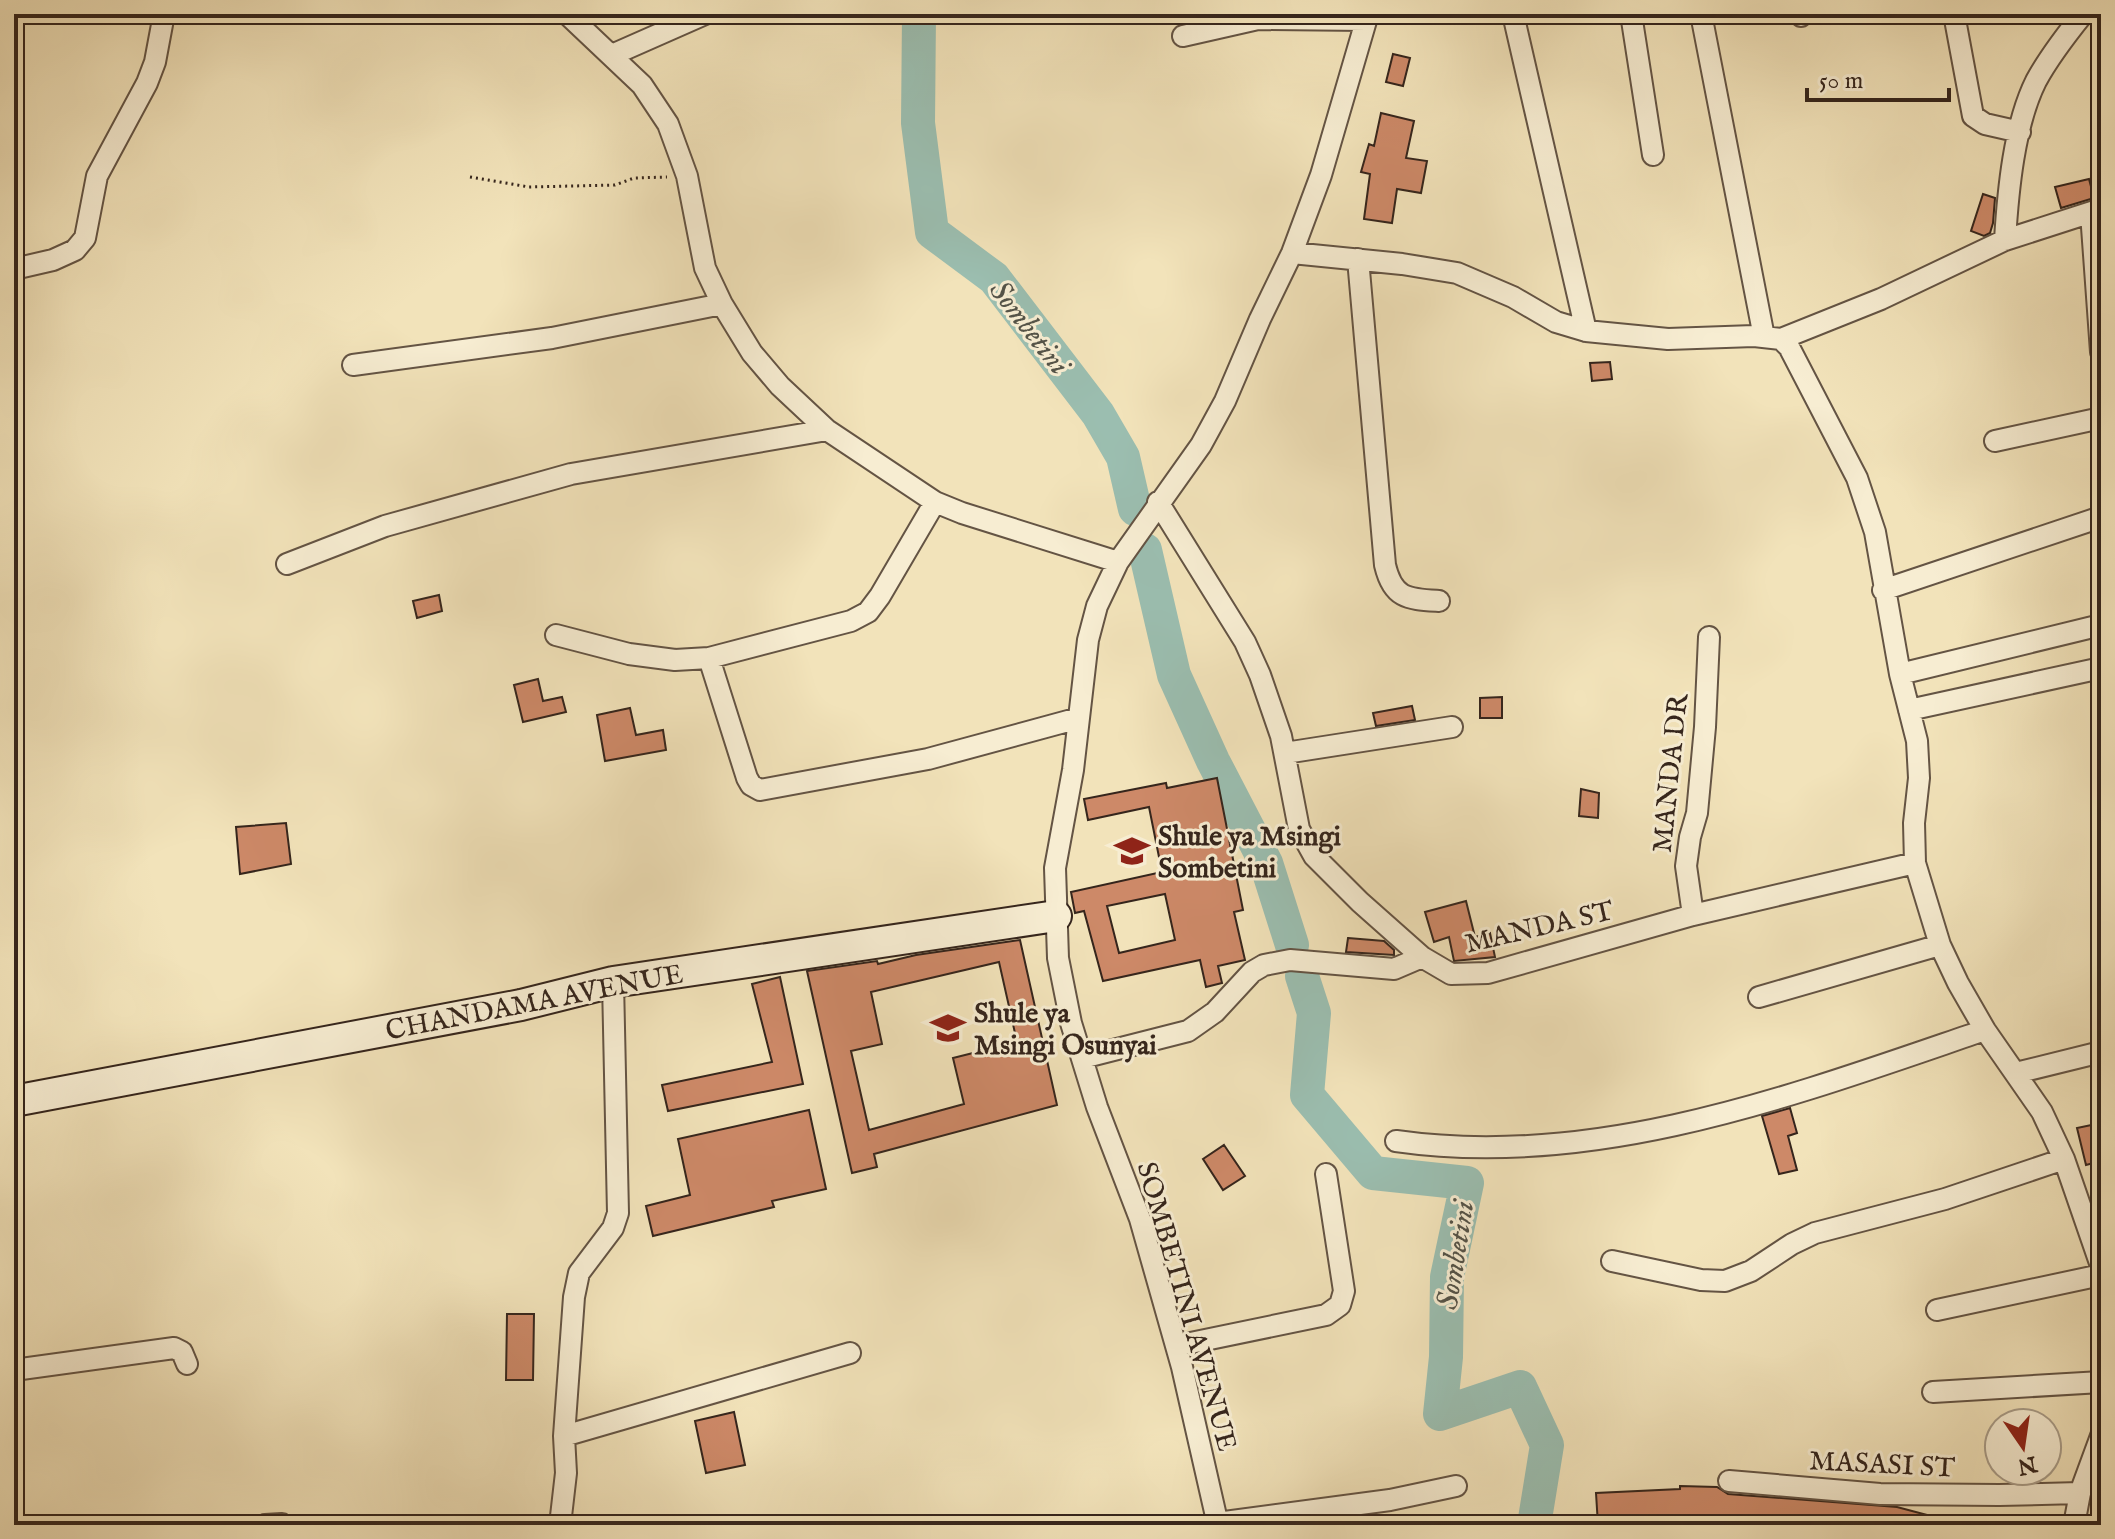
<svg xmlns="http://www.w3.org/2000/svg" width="2115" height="1539" viewBox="0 0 2115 1539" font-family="'IM FELL English',serif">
<rect width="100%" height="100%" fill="#f2e3ba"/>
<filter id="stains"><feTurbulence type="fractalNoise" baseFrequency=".0025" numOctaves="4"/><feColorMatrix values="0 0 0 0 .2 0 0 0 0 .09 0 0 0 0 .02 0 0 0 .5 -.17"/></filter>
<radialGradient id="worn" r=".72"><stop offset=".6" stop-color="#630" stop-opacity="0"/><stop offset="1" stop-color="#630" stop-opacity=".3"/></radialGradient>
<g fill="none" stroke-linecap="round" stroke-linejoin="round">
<path stroke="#9bbeb0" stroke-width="34" d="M919,14L918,123L932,232L994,278L1098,414L1123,457L1135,509
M1145,550L1174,675L1213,761L1266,863L1292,945
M1302,976L1314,1013L1307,1095L1373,1173L1467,1183L1447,1277L1446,1357L1440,1414L1520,1387L1547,1445L1534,1525"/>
</g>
<path fill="#cd8968" stroke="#35251c" stroke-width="2" fill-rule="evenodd" d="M1393,54L1410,58L1403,86L1386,82Z
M1381,113L1414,121L1406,158L1427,161L1421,193L1397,189L1392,223L1364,219L1370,174L1361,172L1369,144L1374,146Z
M2089,179L2094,198L2061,208L2055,187Z
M1983,194L1995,198L1993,223L1990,233L1984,236L1971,231Z
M1610,362L1612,379L1592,381L1590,363Z
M439,595L442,611L417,618L413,601Z
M538,679L543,701L562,697L566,712L523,722L514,685Z
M1502,697V718H1480V698Z
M1412,706L1415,720L1376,726L1373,713Z
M630,708L636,735L663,730L666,750L605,761L597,715Z
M1217,778L1243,910L1234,912L1245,960L1218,966L1222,983L1206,987L1200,960L1103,981L1084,911L1075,913L1071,892L1162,872L1149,807L1088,820L1084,799L1166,783L1167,788ZM1165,894L1175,940L1119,953L1107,906Z
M1581,789L1599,793L1598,818L1579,816Z
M286,823L291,864L240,874L236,827Z
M1466,901L1475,937L1490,933L1495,957L1454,961L1449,937L1434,942L1425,912Z
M1348,938L1384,941L1394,950V955L1346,952Z
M1020,940L1057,1105L874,1154L877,1167L852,1173L807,971L877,961L878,964L916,955ZM999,962L1017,1042L953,1058L964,1104L869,1130L851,1051L882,1044L871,992Z
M780,977L803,1084L668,1111L662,1085L772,1062L752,984Z
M1790,1108L1797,1133L1788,1136L1797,1170L1779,1174L1762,1116Z
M809,1110L826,1189L772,1201L774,1207L653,1236L646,1206L690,1195L678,1139Z
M2101,1123V1161L2086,1165L2077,1128Z
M1224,1145L1245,1176L1223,1190L1203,1159Z
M507,1314H534L533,1380H506Z
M734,1412L745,1465L706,1473L695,1421Z
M1680,1486L1717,1487L1728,1494L1897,1507L1946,1520L1945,1525H1848L1849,1521L1797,1517L1796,1525H1598L1596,1493L1680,1489Z"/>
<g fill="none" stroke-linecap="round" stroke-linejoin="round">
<g stroke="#645444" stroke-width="24">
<path id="street" d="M567,14L642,85L668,124L687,176L705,268L722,304L752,353L780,386L827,430L935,502L962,513L1118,562
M1513,14L1586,331
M1631,14L1653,155
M1701,14L1764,337
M1801,14V16
M1954,14L1973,116L1985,124L2020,132
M1183,36L1258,19L1366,20
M612,55L705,14
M2091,213L2101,352
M2005,240C2008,191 2014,125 2036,81C2049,57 2066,35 2083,14
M1292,253L1402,264L1457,273L1513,297L1556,322L1586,331L1668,339L1754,336L1781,339L1789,347L1857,478L1875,532L1900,674L1917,741L1919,778L1914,823L1915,863L1940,945L1958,983L1985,1030L2042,1112L2064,1159L2101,1266
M1358,259L1385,565C1393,599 1408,599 1439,601
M14,269L53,260L75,250L85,238L97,176L147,83L155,62L164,14
M1781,339L1881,299L2005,240L2101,209
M353,365L552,338L722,304
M1995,441L2101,418
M1158,502L1245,642L1260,675L1281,736L1299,829L1314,856L1360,902L1422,957L1451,974L1488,973L1693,915L1915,863
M287,564L385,526L571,474L827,430
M1883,590L2101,517
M556,635L629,654L675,660L709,658L851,621L868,612L880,596L935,502
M709,658L747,778L751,785L760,790L928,759L1079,718
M1900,674L2101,625
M1909,710L2101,668
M1285,753L1452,727
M1693,915L1686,866L1690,837L1697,813L1705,727L1709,637
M1759,997L1940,945
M1082,1058L1188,1031L1215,1012L1252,972L1264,965L1290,960L1394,969L1422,957
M2016,1073L2101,1052
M1396,1141C1598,1170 1797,1094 1985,1030
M1612,1261L1701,1280L1725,1281L1751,1271L1792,1244L1815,1233L1945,1199L2064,1159
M1937,1310L2101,1275
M1176,1346L1326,1315L1340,1305L1344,1291L1326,1174
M14,1370L174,1348L182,1352L187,1364
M1933,1392L2101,1382
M564,1436L850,1353
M1729,1481L1880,1494L1999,1495L2080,1493
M1217,1523L1390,1500L1456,1486
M265,1525L282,1524
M560,1525L566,1473L564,1436L574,1297L579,1273L613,1228L618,1213L613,982
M1218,1525L1182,1367L1140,1219L1097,1107L1071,1023L1058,958L1055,868L1073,770L1088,640L1097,606L1118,562L1201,445L1225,401L1260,319L1292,253L1321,175L1368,14
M2074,1525L2080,1493L2101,1436"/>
</g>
<g stroke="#35251c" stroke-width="34">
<path id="secondary" d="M14,1101L521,1005L613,982L1056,916"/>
</g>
<path stroke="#35251c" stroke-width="3" stroke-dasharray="2 4" stroke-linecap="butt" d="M470,177L529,187L615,185L634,178L667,177"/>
<use href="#street" stroke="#f7edd2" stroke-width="20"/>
<use href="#secondary" stroke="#f7edd2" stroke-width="30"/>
</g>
<defs>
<g id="school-bare" transform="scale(2.76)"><path d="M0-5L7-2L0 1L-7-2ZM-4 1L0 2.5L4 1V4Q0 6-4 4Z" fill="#8f2418" stroke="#f7edd2" stroke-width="2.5" paint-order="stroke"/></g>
</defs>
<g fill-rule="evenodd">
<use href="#school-bare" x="1132" y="851"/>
<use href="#school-bare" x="948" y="1028"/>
</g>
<g text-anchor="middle" stroke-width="6" stroke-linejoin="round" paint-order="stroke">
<g font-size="28" fill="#35251c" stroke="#f7edd2">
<text transform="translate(1669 773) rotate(-84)" y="10">MANDA DR</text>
<text transform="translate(1539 926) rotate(-13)" y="10">MANDA ST</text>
<text transform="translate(534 1001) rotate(-11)" y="10">CHANDAMA AVENUE</text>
<text transform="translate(1188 1306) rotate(74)" y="10">SOMBETINI AVENUE</text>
<text transform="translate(1882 1463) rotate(3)" y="10">MASASI ST</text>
</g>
<g font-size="28" font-weight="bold" fill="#35251c" stroke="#f7edd2" text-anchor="start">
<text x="1158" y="845">Shule ya Msingi<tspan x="1158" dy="32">Sombetini</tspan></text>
<text x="974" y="1022">Shule ya<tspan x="974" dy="32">Msingi Osunyai</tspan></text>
</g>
<g font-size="30" font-style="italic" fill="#545348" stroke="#f7edd2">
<text transform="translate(1030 327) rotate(52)" y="10">Sombetini</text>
<text transform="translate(1455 1255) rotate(-81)" y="10">Sombetini</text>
</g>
</g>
<rect width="2115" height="1539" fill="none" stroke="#f2e3ba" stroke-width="48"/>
<rect x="16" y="16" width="2083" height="1507" fill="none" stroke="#35251c" stroke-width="4"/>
<rect x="24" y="24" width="2067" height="1491" fill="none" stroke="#35251c" stroke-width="2"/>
<g transform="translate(2023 1447) rotate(167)"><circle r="38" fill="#f7edd2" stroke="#a99d89" stroke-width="2"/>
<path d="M0-6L14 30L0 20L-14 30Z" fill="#8f2418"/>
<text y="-12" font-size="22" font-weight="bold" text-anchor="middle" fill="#35251c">N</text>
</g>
<path d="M1807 88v12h142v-12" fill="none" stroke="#35251c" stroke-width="4"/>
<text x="1819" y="88" font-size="24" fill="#35251c" stroke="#f7edd2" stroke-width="6" paint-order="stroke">50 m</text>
<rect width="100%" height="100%" filter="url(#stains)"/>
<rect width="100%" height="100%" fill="url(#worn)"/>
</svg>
